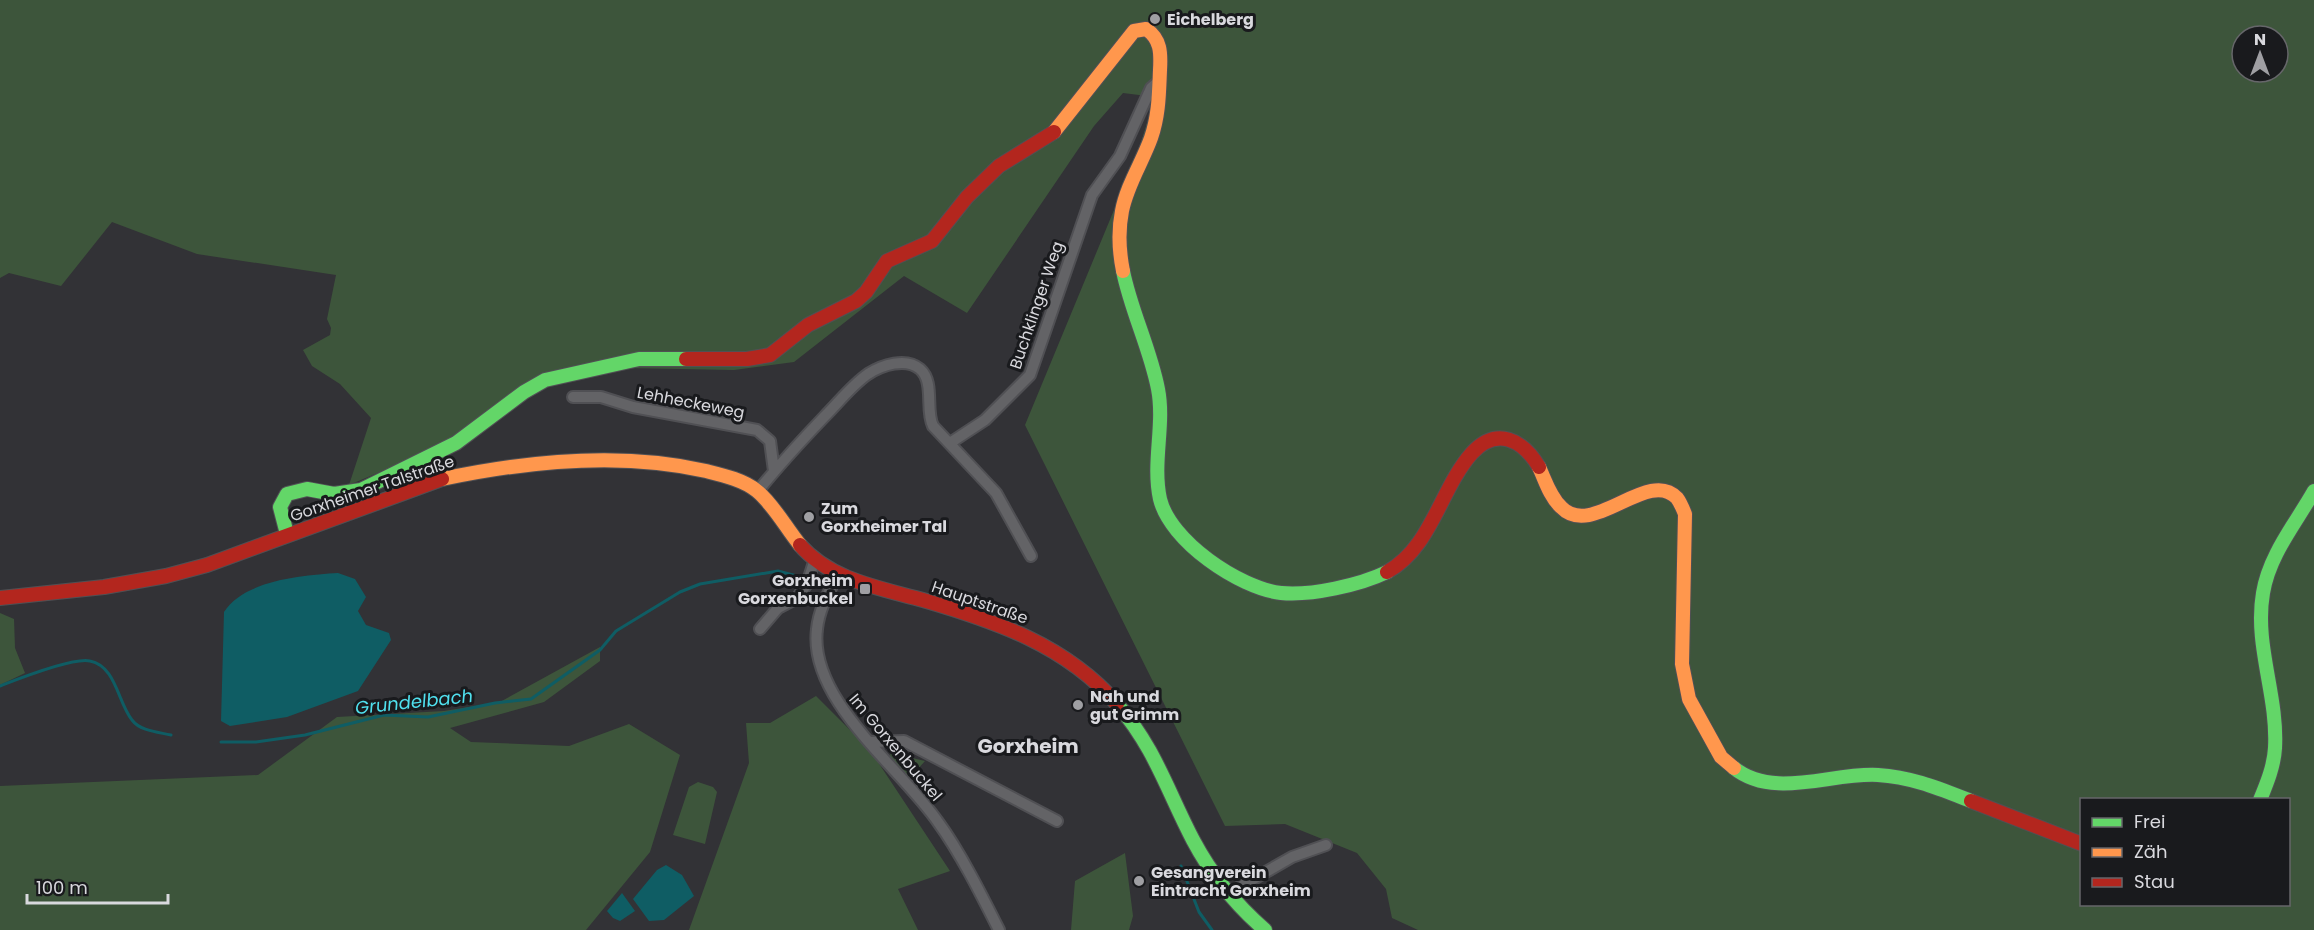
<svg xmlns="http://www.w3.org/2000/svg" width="2314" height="930" viewBox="0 0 2314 930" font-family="Poppins,sans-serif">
<rect width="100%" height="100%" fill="#323236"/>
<path fill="#3d553b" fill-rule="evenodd" d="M0,0H2314V930H1418L1392,918L1386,889L1357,853L1285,824L1225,826L1025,425L1138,152L1155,97L1123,93L1094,126L967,313L904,276L794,362L734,370L624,368L544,387L449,443L349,485L371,418L340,384L312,366L303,350L330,335L331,328L327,319L336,275L197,254L112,222L61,286L9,273L0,278ZM2242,36H2278V72H2242ZM2082,800H2288V904H2082Z
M0,613L14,619L15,648L25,673L0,685Z
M600,647V661L544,702L450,728L471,742L569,746L629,724L680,755L650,852L586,930H0V786L258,775L337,717L444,711L500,702Z
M816,696L870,750L950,871L898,889L918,930H689L749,763L746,723H770Z
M891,753L925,761L907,781L889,758Z
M698,782L713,787L717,792L705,844L673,835L689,787Z
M1125,853L1133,916L1129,930H1071L1075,881Z"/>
<path fill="#0f5d64" d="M338,573L355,579L366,597L358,611L366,625L389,633L391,640L358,691L287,717L230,726L221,721L224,612C244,580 304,575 338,573Z
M666,865L682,875L694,896L664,920L649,921L633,899L657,870Z
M622,893L635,911L620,921L613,918L607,911Z"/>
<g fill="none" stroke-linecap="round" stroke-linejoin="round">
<path stroke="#0f5d64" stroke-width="3" d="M0,686C18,679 73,657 90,661C116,666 118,703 132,720C140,731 158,732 171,735
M221,742H256L305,735L384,715L428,717L495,703L531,699L600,650L616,631L680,592L700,584L778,571L823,583
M1181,866L1199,912L1212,930"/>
<g stroke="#505054" stroke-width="14">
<path id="street" d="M573,397H601L633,407L757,430L770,441L774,471
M950,443L985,420L1030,375L1092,195L1120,156L1151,88L1160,80
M758,491C779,465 802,440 825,416C839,402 852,385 868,374C882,365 906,357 920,369C935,382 925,410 933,426L996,493L1031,556
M839,574C829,590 819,609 817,629C808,700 901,768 938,822C960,852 982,896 999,930
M760,629L778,608L797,598L807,584L814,562
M871,742L904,741L1057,821
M1231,892L1292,857L1326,845"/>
</g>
<g stroke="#505054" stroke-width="16">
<path id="fast" d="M1123,271C1131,311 1150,348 1158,389C1165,425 1152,462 1160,499C1170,541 1239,588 1281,593C1311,596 1360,585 1387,572
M287,534L280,507L287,494L307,489L334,494L361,490L456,443L524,392L545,380L639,359H686
M1117,704C1155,748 1167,790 1193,840C1211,874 1236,905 1265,930
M1734,768C1774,800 1832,772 1878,775C1912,777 1940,789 1971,801
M2260,800C2267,783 2274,766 2275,748C2278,695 2254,645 2263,593C2269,555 2296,523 2314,491"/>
</g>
<g stroke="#505054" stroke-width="16">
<path id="slow" d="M1054,132L1134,31L1146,29C1161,39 1161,53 1160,70C1159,93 1159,115 1151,138C1142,163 1127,185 1122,211C1118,231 1119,251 1123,271
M1539,467C1545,480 1550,497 1561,507C1592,540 1648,467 1677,498C1680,502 1683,509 1685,514L1682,664L1689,699L1721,757L1734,768
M442,479C527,461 620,451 706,471C722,475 744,480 757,491C774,505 786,528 800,545"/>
</g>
<g stroke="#505054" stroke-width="16">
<path id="jam" d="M686,359H747L770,355L808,325L856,301L866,292L887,261L932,241L967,197L999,166L1054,132
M800,545C830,580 880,588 923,600C995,621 1066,645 1117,704
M1387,572C1432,547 1440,489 1472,453C1497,426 1523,440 1539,467
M0,598L104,587L166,576L207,565L442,479
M1971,801L2082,844"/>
</g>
<use href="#street" stroke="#636366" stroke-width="10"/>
<use href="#fast" stroke="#63d668" stroke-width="14"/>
<use href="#slow" stroke="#ff974d" stroke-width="14"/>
<use href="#jam" stroke="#b3261e" stroke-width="14"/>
</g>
<g fill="#9f9fa3" stroke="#191a1d" stroke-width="2">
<circle cx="1155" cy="19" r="6"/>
<circle cx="809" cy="517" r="6"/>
<rect x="859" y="583" width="12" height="12" rx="3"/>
<circle cx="1078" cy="705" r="6"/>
<circle cx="1139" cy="881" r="6"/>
</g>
<g text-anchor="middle" stroke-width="6" stroke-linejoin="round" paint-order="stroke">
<g font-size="16" font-weight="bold" fill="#d9d9de" stroke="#191a1d" text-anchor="start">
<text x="1167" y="25">Eichelberg</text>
<text x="821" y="514">Zum<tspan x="821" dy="18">Gorxheimer Tal</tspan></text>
<text x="853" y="586" text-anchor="end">Gorxheim<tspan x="853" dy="18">Gorxenbuckel</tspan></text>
<text x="1090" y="702">Nah und<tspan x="1090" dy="18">gut Grimm</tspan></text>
<text x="1151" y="878">Gesangverein<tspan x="1151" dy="18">Eintracht Gorxheim</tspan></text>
</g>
<g font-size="16" fill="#d9d9de" stroke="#191a1d">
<text transform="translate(1036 305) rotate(-71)" y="6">Buchklinger Weg</text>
<text transform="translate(691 402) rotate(11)" y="6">Lehheckeweg</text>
<text transform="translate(372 488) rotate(-19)" y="6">Gorxheimer Talstraße</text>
<text transform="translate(980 602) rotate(19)" y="6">Hauptstraße</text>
<text transform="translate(896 747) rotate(50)" y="6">Im Gorxenbuckel</text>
</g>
<g font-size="18" font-style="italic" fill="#50e0ee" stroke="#191a1d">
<text transform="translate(414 702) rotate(-6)" y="6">Grundelbach</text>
</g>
<g font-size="20" font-weight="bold" fill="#d9d9de" stroke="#191a1d">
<text x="1028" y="753">Gorxheim</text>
</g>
</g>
<rect x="2080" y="798" width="210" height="108" fill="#191a1d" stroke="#66666a" stroke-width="1.5"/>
<rect x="2092" y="818" width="30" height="9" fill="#63d668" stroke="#66666a" stroke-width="1.5"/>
<text x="2134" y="828" font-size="18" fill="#d9d9de">Frei</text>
<rect x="2092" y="848" width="30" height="9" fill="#ff974d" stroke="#66666a" stroke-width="1.5"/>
<text x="2134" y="858" font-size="18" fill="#d9d9de">Zäh</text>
<rect x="2092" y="878" width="30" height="9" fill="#b3261e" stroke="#66666a" stroke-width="1.5"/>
<text x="2134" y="888" font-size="18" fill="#d9d9de">Stau</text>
<g transform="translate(2260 54)"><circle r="28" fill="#191a1d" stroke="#66666a" stroke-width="1.5"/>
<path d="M0-4.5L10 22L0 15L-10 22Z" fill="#9f9fa3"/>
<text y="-9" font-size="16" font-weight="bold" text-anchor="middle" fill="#d9d9de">N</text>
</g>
<path d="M27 894v9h141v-9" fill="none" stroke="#d9d9de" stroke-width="3"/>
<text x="36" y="894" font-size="18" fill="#d9d9de" stroke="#191a1d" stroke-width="4.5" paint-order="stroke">100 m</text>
</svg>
